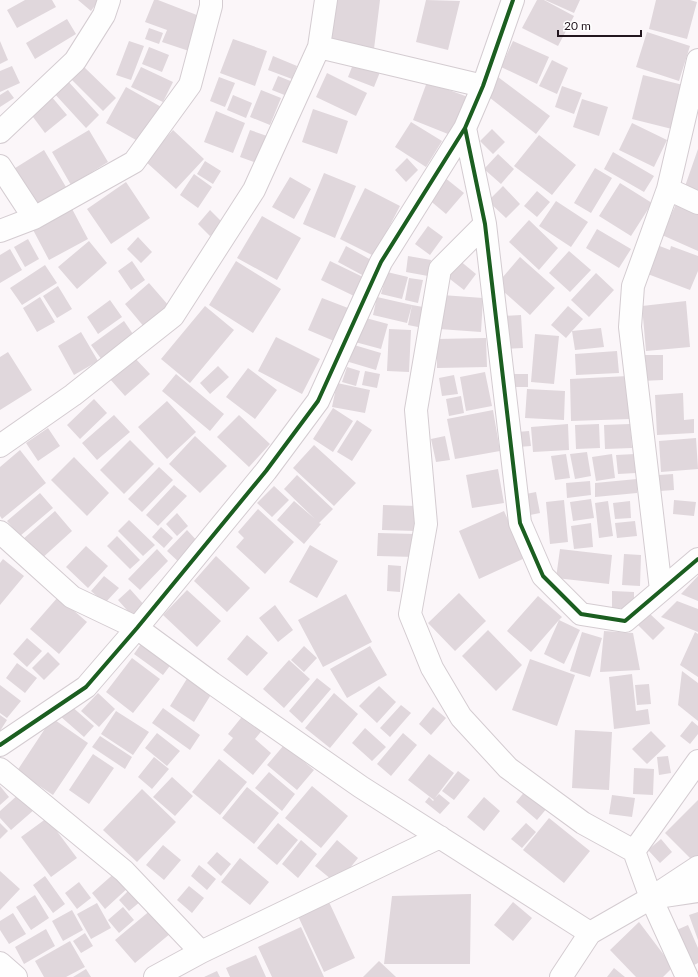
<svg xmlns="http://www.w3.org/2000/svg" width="698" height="977" viewBox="0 0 698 977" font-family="Lato,sans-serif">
<rect width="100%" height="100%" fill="#fbf6f9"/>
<path fill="#e0d7dc" d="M25,0H52L56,7L17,28L7,10Z
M78,0H99L91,11Z
M154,0H158L202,17L189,51L162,42L167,30L145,22Z
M334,0H380L374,49L328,43Z
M426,0L460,1L448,50L416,42Z
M537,0H544L574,16L558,46L522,28Z
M545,0H580L574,13Z
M656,0H690L697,2L687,39L649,29Z
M67,19L76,34L35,59L26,43Z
M149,28L163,33L159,44L145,39Z
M647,32L690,46L679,81L636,67Z
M233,39L267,51L255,86L220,73Z
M0,41L8,60L0,64Z
M129,41L144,46L131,80L116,75Z
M513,41L549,57L537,84L501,67Z
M149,47L169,55L162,72L142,64Z
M273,56L297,66L292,79L268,70Z
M552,60L568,68L557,94L539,86Z
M354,62L380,72L374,87L348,77Z
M82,65L116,98L103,111L70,78Z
M12,66L20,83L0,92V71Z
M141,67L173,82L163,102L131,87Z
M327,73L367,93L356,116L316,97Z
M643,75L687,86L676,130L632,119Z
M278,76L293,82L287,96L272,90Z
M219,77L235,83L225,107L210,101Z
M498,77L550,116L536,134L485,94Z
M66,79L99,115L86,128L53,92Z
M427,82L468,97L453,136L413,120Z
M562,86L582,93L574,114L555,107Z
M126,87L163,108L143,144L106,123Z
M8,90L14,98L0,107V95Z
M261,90L281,98L270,125L250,117Z
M233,95L252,103L246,118L227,110Z
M51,96L67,115L45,133L30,113Z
M582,99L608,107L599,136L573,127Z
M313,109L348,121L337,154L302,142Z
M216,111L245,123L233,153L204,142Z
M411,122L442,141L426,167L395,147Z
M632,123L667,140L654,167L619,150Z
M492,129L505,142L493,154L480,141Z
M89,130L108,162L71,185L52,152Z
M173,130L204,159L176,189L145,161Z
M250,130L267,136L257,163L240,157Z
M539,135L576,165L552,195L514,166Z
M698,149V197L683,192Z
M44,150L66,187L34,207L12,170Z
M613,152L654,176L644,192L604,169Z
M498,154L514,169L501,184L484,169Z
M407,158L418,170L406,182L395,170Z
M205,161L221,171L213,184L197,174Z
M595,168L612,178L591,213L574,203Z
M324,173L356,186L335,238L303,224Z
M194,174L212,187L198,208L180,195Z
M290,177L311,189L294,219L272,207Z
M444,177L464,193L446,214L427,198Z
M126,182L150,218L111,244L87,209Z
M620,183L652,203L631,236L599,216Z
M503,186L520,204L506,218L488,201Z
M365,188L400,206L374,256L340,239Z
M537,191L550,202L537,217L524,206Z
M556,201L588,222L571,247L539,226Z
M677,202L698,212V251L662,235Z
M70,205L88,239L49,260L31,226Z
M210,210L223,223L210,236L198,224Z
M262,216L301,238L277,280L237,258Z
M529,220L558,248L539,270L509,242Z
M428,226L443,237L430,255L415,244Z
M597,229L631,249L619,268L586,248Z
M138,237L152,252L141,263L127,249Z
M28,239L39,259L25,267L14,247Z
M89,241L107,263L77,289L58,267Z
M657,245L670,250L671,246L698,256V271L690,290L645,273Z
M346,246L373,261L364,276L338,262Z
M10,249L22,270L0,283V255Z
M569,251L591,270L570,292L549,273Z
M408,256L431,260L428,276L406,272Z
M520,257L555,288L530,315L496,285Z
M459,260L476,274L464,290L446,276Z
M132,261L145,280L131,290L118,271Z
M236,261L281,289L253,333L209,305Z
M330,261L363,277L354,296L321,280Z
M45,265L57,283L22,305L10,288Z
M387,272L408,277L402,299L381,294Z
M596,273L614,290L589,317L571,300Z
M409,278L423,280L418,303L405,300Z
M149,283L169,306L145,328L125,304Z
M58,286L72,309L57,318L43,296Z
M442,295L483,298L481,332L439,329Z
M40,297L55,322L37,332L23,308Z
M377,297L412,305L407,323L373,315Z
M322,298L348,308L334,341L308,330Z
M110,300L122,317L98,334L87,317Z
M686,301L690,347L646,351L642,306Z
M412,305L423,307L418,327L408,325Z
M205,306L234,330L190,383L161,359Z
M568,306L583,319L572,331L601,328L604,347L575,350L572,331L566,338L551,325Z
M521,315L523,348L504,349L502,316Z
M362,317L388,324L381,349L355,342Z
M124,321L135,337L102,360L91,345Z
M389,329L411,330L409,372L387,371Z
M81,332L98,361L74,375L58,346Z
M535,334L559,336L554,384L531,382Z
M276,337L320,359L302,394L258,371Z
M486,338L487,367L437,368V339Z
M354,345L381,353L376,370L349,362Z
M617,351L619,373L576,375L575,354Z
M8,352L32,390L0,410V357Z
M641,355H663V380L641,381Z
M133,356L150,374L125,396L109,378Z
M218,366L229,377L210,394L200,383Z
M347,367L360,371L356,386L342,382Z
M248,368L277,390L255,419L226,397Z
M365,371L380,374L377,388L362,385Z
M485,372L492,406L466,411L460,377Z
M176,374L224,414L210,431L162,391Z
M511,374H528V387H510Z
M454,375L458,394L442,396L439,378Z
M628,376L630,419L571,421L570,379Z
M337,383L370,390L365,413L332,407Z
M527,389L565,391L564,420L525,418Z
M683,393L684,420L694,419V433L657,435L655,395Z
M461,396L464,413L449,416L446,399Z
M94,399L107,413L80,439L67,425Z
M167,401L196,432L167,459L138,427Z
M333,408L353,421L333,452L313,439Z
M493,410L500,451L455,459L447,419Z
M114,415L130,432L97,460L82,443Z
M239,415L270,444L249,467L217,437Z
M357,420L372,430L352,461L337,452Z
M568,424L569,450L533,452L531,427Z
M599,424L600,448L576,449L575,425Z
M630,424L632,448L605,449L604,425Z
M48,428L60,446L38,461L26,443Z
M529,431L531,446L518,447L517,432Z
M195,436L227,466L200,493L169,464Z
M445,436L450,460L436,462L431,439Z
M696,438L698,469L661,472L659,441Z
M130,440L154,464L124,494L100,470Z
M314,445L356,483L334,506L293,468Z
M20,450L46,483L2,519L0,516V467Z
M587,452L591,476L575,479L570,454Z
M566,454L570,478L555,480L551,456Z
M612,454L615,478L596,481L592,457Z
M635,454L636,473L618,474L616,455Z
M74,457L109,493L87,516L51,480Z
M159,467L173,480L142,512L128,499Z
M498,469L504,503L472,508L466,475Z
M673,474L674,490L660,491L659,475Z
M297,475L333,509L319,523L321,524L304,544L277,520L294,501L315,519L284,489Z
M637,479V493L595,497V483Z
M590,481L591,495L567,498L566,483Z
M174,485L187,496L158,526L146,515Z
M274,486L289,500L272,517L257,503Z
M536,492L540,513L530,515L526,494Z
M40,493L53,508L20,536L7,521Z
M591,499L594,518L573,521L570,502Z
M564,500L568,542L550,544L546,502Z
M674,500L696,502L694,516L673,514Z
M608,501L613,536L599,538L595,503Z
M630,501L631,518L615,519L613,503Z
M383,505L417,506L416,531L382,530Z
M258,509L294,542L265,574L236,547L244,538L238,532Z
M55,511L72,531L40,560L22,540Z
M504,511L525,558L479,579L459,531Z
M177,513L188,526L177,536L166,524Z
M129,520L155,545L143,556L118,531Z
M635,521L637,536L617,538L615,523Z
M591,523L593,547L574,549L571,526Z
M161,527L173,538L164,548L152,537Z
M187,530L200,544L181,564L167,551Z
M378,533L416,534L415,557L377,556Z
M117,536L140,560L130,569L107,546Z
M310,545L338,561L317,598L289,582Z
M86,546L108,566L88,588L66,567Z
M157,549L168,561L140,590L128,579Z
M560,549L612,555L609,584L556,578Z
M624,554L641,555L640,586L622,585Z
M216,556L250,588L227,612L194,581Z
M3,559L24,576L0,605V563Z
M388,565L401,566L400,592L387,591Z
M104,576L119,588L105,603L91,591Z
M698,576V601L681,594Z
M130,589L146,607L134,618L118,600Z
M187,590L221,621L197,647L163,615Z
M612,591L634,592V608H612Z
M459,593L486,621L455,651L428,623Z
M346,594L372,642L323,667L298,620Z
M538,596L562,617L559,620L580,630L564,664L544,654L559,620L531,652L507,631Z
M58,597L87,622L59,654L30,629Z
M677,601L698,609V632L661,617Z
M275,605L293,630L278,642L259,618Z
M649,613L665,628L653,640L638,625Z
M488,630L522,665L496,691L462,656Z
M604,631L633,633L640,670L600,672Z
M582,632L602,638L590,677L570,671Z
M695,632L698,634V677L680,665Z
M247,635L268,653L247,676L227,659Z
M27,638L42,651L27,667L13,654Z
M143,641L172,663L163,675L134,654Z
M304,646L317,658L304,672L291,660Z
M370,646L387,675L347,698L330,669Z
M48,652L60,664L44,680L32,668Z
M132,658L160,679L133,713L106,692Z
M530,659L575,675L557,726L512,710Z
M289,660L310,679L284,708L263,689Z
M17,663L37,678L25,693L6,678Z
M682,671L698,683V721L678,705Z
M632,674L636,711L648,709L650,724L614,729L609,677Z
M188,677L212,693L194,722L170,706Z
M317,678L331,689L302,723L289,711Z
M649,684L651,704L637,705L635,685Z
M0,685L21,701L7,718L0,713Z
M379,686L396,702L377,723L359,706Z
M98,693L115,709L99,727L81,711Z
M334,693L358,714L330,748L305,728Z
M70,705L94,726L84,737L60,716Z
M401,705L411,713L390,737L380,728Z
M433,707L446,718L431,735L419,724Z
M163,708L200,735L190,750L152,723Z
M116,711L149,732L133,755L101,734Z
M245,713L264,728L255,739L271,753L253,775L223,750L233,738L228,734Z
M0,715L7,720L0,731Z
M52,718L88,743L53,795L17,771Z
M692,721L698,726V734L690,744L680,736Z
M365,728L386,747L372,761L352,743Z
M575,730L612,732L609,790L572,788Z
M651,731L666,746L647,764L632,749Z
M157,733L180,751L167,766L145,748Z
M403,733L417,745L391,776L377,764Z
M100,736L132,757L125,769L92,747Z
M284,745L314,770L297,790L267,765Z
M93,754L114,768L89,804L69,790Z
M429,754L454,773L435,798L439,794L450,803L440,814L425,802L429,797L433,801L434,800L408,780Z
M668,756L671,773L659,775L657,757Z
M154,757L169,769L152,789L138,777Z
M219,759L247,782L220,815L192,792Z
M634,768L654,769L653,795L633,794Z
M458,771L470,780L454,800L442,791Z
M269,772L295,794L282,811L255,788Z
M172,777L193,796L175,816L153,797Z
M0,786L9,797L0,805Z
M312,786L348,816L321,848L285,818Z
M247,787L279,813L254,844L222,818Z
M142,789L176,822L137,862L103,830Z
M527,789L548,807L537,820L516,802Z
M20,793L35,809L11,830L0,818V811Z
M612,795L635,798L632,817L609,814Z
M484,797L500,811L484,831L467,817Z
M698,800V858L694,862L665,833Z
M47,818L77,858L51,877L21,837Z
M549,818L590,851L564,883L523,850Z
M0,823L8,831L0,839Z
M278,823L298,840L277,865L257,848Z
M526,823L536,832L522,848L511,839Z
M661,839L672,852L660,863L648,850Z
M301,840L317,854L298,878L282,864Z
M337,840L358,858L337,884L315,866Z
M163,845L181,860L164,880L146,865Z
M217,852L231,864L221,876L207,863Z
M240,858L269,882L250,905L221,882Z
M199,865L216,879L207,890L191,876Z
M0,871L20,889L0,910Z
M117,871L130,886L105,909L92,893Z
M45,876L65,904L53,913L33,885Z
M79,882L91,898L77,909L65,893Z
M189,886L204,898L192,913L177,900Z
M130,889L141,901L129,911L119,900Z
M471,894L470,964H384L392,896Z
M35,895L49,918L31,930L16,907Z
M329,902L355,958L324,972L298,916Z
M513,902L532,918L513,941L494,925Z
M97,903L111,928L91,939L77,914Z
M123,907L134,920L119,933L108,920Z
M152,909L171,933L135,963L115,940Z
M72,910L83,930L63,941L52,921Z
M698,912V940L689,915Z
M13,913L26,934L9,944L0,930V921Z
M639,922L673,967L663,977H636L610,950Z
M688,925L698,948V963L688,968L672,932Z
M301,927L324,977H272L258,947Z
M46,929L55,946L24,964L15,947Z
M85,933L93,946L81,953L73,941Z
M70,941L85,967L66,977H44L35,961Z
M256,955L266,977H230L226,968Z
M379,961L396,977H363Z
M614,968L625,977H607Z
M86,969L91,977H73Z
M217,971L220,977H204Z"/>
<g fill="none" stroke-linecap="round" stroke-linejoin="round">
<g stroke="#d4ccd1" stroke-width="24">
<path id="street" d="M513,0L483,86L465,128L485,224L520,523L543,576L581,614L625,621L698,559
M319,47L483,86
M0,132L75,61L104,15L109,0
M0,166L34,218L0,231
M668,189L698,203
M34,218L134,162L190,85L211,6V0
M485,224L440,269L416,410L426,524L410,614L432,668L461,717L508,768L583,823L634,851
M0,446L73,395L173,316L254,190L319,47L326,0
M0,532L72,597L137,628L212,683L361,787L590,933
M661,590L630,327L633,286L668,189L698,60
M0,745L86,687L137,628L266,471L318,401L381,262L465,128
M0,769L124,871L201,952L155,977
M651,898L698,867
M201,952L440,837
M0,963L16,977
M687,977L651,898L634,851L698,761"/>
</g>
<g stroke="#d4ccd1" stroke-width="24">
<path id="secondary" d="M561,977L590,933L651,898L698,891"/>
</g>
<use href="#street" stroke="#fefefe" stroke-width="22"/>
<use href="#secondary" stroke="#fefefe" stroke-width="22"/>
<g stroke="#fff" stroke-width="6">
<path id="cycleway" d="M513,0L483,86L465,128L485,224L520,523L543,576L581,614L625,621L698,559
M0,745L86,687L137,628L266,471L318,401L381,262L465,128"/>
</g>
<use href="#cycleway" stroke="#1b5e20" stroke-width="4"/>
</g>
<path d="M558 30v6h83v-6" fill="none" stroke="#23171f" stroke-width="2"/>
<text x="564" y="30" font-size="12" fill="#23171f" stroke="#ffffff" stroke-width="3" paint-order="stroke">20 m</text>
</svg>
